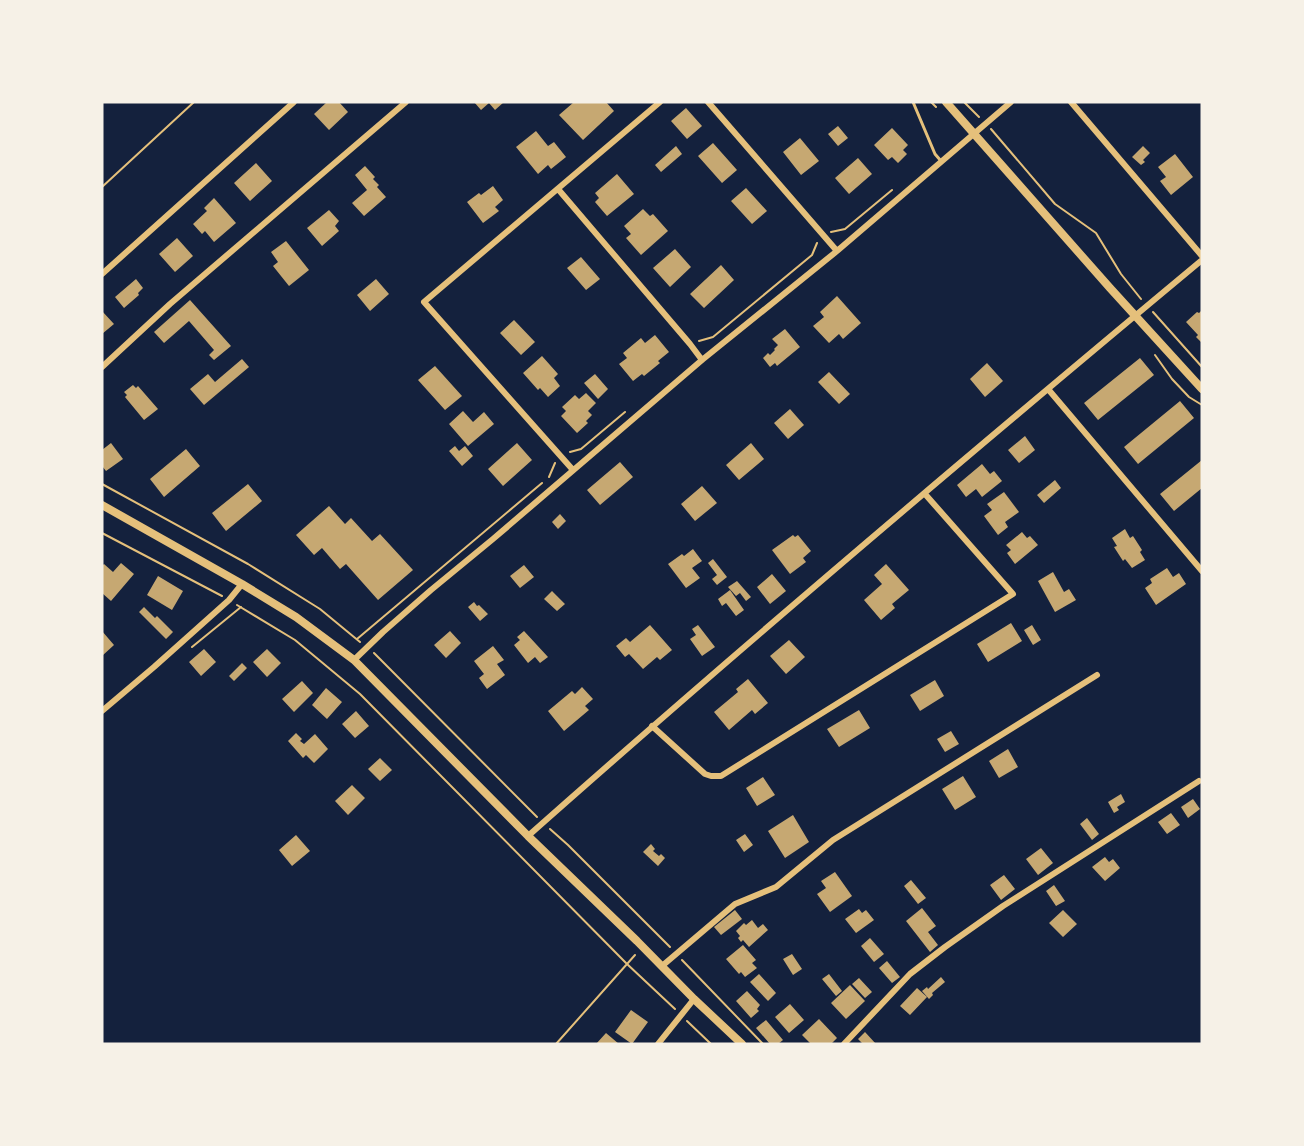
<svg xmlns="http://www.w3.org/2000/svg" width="1304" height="1146" viewBox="0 0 1304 1146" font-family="'IBM Plex Serif',serif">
<rect width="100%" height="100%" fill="#14213d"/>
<path fill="#c6a872" d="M327,102H339L348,112L329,130L314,114Z
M474,102H504L495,110L489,103L481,110Z
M574,102L581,103L583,102H606L614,111L583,140L559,115Z
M686,108L702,126L687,139L671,121Z
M838,126L848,138L838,146L828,134Z
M892,128L908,145L903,150L907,154L898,163L892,157L888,160L874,145Z
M536,131L548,146L554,142L566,157L551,169L548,165L538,174L516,147Z
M800,138L819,161L801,175L783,152Z
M713,143L737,170L722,183L698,156Z
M676,146L682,154L661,172L655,165Z
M1143,146L1150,153L1143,160L1145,162L1141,165L1132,157Z
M1175,154L1193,177L1171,195L1160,181L1166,177L1158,167Z
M858,158L872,174L849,194L835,178Z
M256,163L272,181L250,201L234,183Z
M365,166L375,177L373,179L379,185L377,187L386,197L364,216L352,203L367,190L355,175Z
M617,174L634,194L607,216L595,202L599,198L595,193Z
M493,186L503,200L495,207L499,211L483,223L467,202L479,193L481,195Z
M746,188L767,211L752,224L731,201Z
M214,198L236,223L214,242L205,231L202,234L193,224L207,211L204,208Z
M643,209L650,216L653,214L668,231L641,255L626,238L631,234L624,226Z
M329,210L339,221L335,226L339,231L322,246L307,228Z
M177,238L193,256L175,272L159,254Z
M286,241L309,270L289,286L273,266L278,262L271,252Z
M675,249L691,267L670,287L653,268Z
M581,257L600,279L586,290L567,268Z
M721,265L734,280L704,308L690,294Z
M136,279L143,288L138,293L139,295L124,308L115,297Z
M376,279L389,294L370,311L357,295Z
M837,296L861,323L843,339L839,334L829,343L813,326L824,317L820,312Z
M190,300L231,346L214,360L209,355L214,350L189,321L164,343L154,332Z
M1202,310V343L1196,337L1198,335L1186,322L1197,312L1199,313Z
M102,311L114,324L102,334Z
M514,320L535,342L521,355L500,333Z
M785,329L800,347L777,366L775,363L770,367L763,358L768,353L770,355L775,350L774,349L778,345L772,339Z
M655,335L669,352L658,361L660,363L644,376L642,374L633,381L619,364L627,358L623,353L641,338L645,343Z
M542,356L558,374L554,378L560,386L548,397L540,388L538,390L523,373Z
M1140,358L1154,375L1098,420L1084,403Z
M242,359L249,367L204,405L190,389L208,374L215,382Z
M987,363L1003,381L985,397L970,379Z
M435,366L462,396L445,410L418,380Z
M829,372L850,394L839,404L818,382Z
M595,374L608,389L598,399L584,383Z
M133,385L136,388L138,386L158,409L144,420L125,397L127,395L124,392Z
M586,393L596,403L588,411L592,415L586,421L588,423L577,433L561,416L566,411L562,407L575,395L579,399Z
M1180,401L1194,418L1138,464L1124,447Z
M790,409L804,425L788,439L774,423Z
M463,411L473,422L484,412L494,424L468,446L449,424Z
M1025,436L1035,450L1019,463L1008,450Z
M111,443L123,459L106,471L102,466V450Z
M517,443L532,460L503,486L488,469Z
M751,443L764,459L739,480L726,465Z
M455,446L459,451L465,446L473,456L462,466L449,451Z
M186,449L200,466L164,497L150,479Z
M1202,460V488L1174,511L1160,494Z
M620,462L633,477L600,505L587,490Z
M982,464L990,474L994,471L1002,481L982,497L976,489L966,497L957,485Z
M1055,480L1061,488L1044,503L1037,495Z
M248,484L262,501L226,531L212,513Z
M702,486L717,503L695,521L681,504Z
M1004,492L1019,512L1005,522L1008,527L998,535L984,516L992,510L987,504Z
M329,506L345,524L351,518L372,541L380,534L413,570L378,600L346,564L340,569L322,548L314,555L296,535Z
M560,514L566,521L558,529L552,522Z
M1125,529L1130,538L1133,536L1142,550L1140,552L1145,560L1132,568L1125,559L1123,561L1114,547L1117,546L1112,538Z
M1022,532L1027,538L1030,536L1038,545L1015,564L1007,553L1011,550L1006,545Z
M793,535L795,537L798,535L811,551L803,558L806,562L790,574L772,550Z
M693,549L702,561L692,568L700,578L686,588L668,564L682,554L684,556Z
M713,559L727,577L717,585L712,579L717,575L708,563Z
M121,563L134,574L111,601L102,593V566L104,564L113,572Z
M886,564L909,590L892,604L895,608L881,620L864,600L882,584L874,575Z
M524,565L534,577L520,588L510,576Z
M1167,568L1173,577L1179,573L1186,584L1156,605L1145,588L1152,583L1150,579Z
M1053,572L1064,592L1069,589L1076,600L1055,612L1038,581Z
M772,574L786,591L770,604L757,587Z
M158,576L183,591L172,610L147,595Z
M737,581L751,597L746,601L740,593L736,596L728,587Z
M730,590L744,610L736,616L726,603L722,606L718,599Z
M552,591L565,604L557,611L544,599Z
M474,602L477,606L479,605L488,614L480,621L468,607Z
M144,607L155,618L157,616L173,632L166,639L139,612Z
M1011,623L1022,641L988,662L977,644Z
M650,625L672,650L660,660L657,657L643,669L629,654L625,657L616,646L626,638L630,642Z
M698,625L715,647L702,656L690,639L696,635L692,629Z
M1032,625L1041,640L1033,645L1024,630Z
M102,631L114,645L102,656Z
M450,631L461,643L446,658L434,645Z
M524,631L548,657L540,663L535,657L528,663L514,645L520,640L517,637Z
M789,640L805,657L786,674L770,656Z
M493,646L504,660L497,664L505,675L487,689L479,678L484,674L474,661Z
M204,649L216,662L201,676L189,662Z
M267,649L281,663L267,677L253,662Z
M242,663L247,668L234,681L229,676Z
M748,679L768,703L755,714L752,710L729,730L714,712L738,692L736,689Z
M935,680L944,696L920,711L910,695Z
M302,681L313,693L294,712L282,699Z
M582,687L593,699L585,706L589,710L564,731L548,711L572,691L575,694Z
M326,688L342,702L327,719L312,705Z
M859,710L870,728L839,747L827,729Z
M356,711L369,726L355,738L342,724Z
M951,731L959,744L945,752L937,739Z
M296,733L302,739L300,741L304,744L315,734L328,749L314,763L306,755L303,758L288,741Z
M1008,749L1018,767L999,778L989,761Z
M380,758L392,770L380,781L368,769Z
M963,776L976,797L955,810L942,789Z
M763,777L775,795L757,806L746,788Z
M352,785L365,798L348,815L335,801Z
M1121,794L1125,802L1117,807L1119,810L1114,813L1108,802Z
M1193,799L1200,809L1188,818L1181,807Z
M1171,813L1180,825L1167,834L1158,822Z
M793,815L809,842L785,858L768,831Z
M1087,818L1099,834L1092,840L1080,824Z
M745,834L753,845L744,852L736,840Z
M296,835L310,851L292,866L279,850Z
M651,844L655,849L653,851L659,856L661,854L665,858L658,866L643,852Z
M1041,848L1053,863L1038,875L1026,859Z
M1105,857L1109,862L1113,859L1120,868L1105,881L1092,867Z
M835,872L852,896L830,912L817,894L826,888L821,881Z
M1004,875L1015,889L1001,900L990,885Z
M911,880L926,898L918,904L904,886Z
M1054,885L1065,901L1056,906L1046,891Z
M922,908L936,926L928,932L938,945L930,952L906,921Z
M859,909L862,913L866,910L874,920L856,933L845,919Z
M735,910L742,919L721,935L714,927Z
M1063,910L1077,924L1063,937L1049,923Z
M752,920L758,928L763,924L768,930L749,947L743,940L741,942L738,938L740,936L736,931L744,923L746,925Z
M870,938L884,954L874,962L861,946Z
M743,945L756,960L752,963L757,968L745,977L741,972L739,974L726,959Z
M792,954L802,969L793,975L783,959Z
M887,961L900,977L892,983L879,968Z
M759,974L776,993L768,1001L750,982Z
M829,974L842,991L836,996L822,979Z
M941,977L945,982L932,993L933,995L929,999L922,991L927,987L928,989Z
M859,978L872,992L865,998L852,984Z
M850,985L865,1001L846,1019L831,1003Z
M917,988L927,997L910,1015L900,1006Z
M747,991L760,1005L757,1009L759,1011L751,1018L736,1001Z
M790,1004L804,1020L789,1033L775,1017Z
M631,1010L648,1022L632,1044L615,1032Z
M819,1019L837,1038L831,1044H811L802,1035Z
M766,1020L783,1040L778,1044H770L756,1028Z
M865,1032L876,1044H863L858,1039Z
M606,1033L619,1044H596Z"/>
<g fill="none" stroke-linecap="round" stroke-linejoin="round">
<path stroke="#e5c07b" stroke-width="2" d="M931,102L936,107
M964,102L979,117
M991,129L1055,204L1096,233L1121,274L1141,299
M102,187L194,102
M831,232L845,229L892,190
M1153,312L1202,367
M699,341L713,337L812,255L817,243
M1155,355L1172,379L1189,397L1202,405
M570,452L581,449L625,412
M549,477L555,463
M102,484L248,564L320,609L360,642
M102,533L222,596
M237,605L295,640L360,694L627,964L675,1009
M357,639L542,483
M192,647L241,607
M374,653L537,817
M550,829L568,845L670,947
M682,960L763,1044
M687,1021L711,1044
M556,1044L635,955"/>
<path stroke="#e5c07b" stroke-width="3" d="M913,102L935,154L941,161"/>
<path stroke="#e5c07b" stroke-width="6" d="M708,102L837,251
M1071,102L1202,256
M558,189L690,344L702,360
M102,274L294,102
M102,367L170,304L406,102
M1048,389L1202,571
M573,470L424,302L660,102
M354,660L383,632L431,590L493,539L702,360L837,251L1011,102
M102,711L154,667L229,600L242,584
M652,726L705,774L711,776H721L1013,594L925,494
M528,836C749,640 975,449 1202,260
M662,966L735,904L776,887L833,840L1097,675
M658,1044L694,999
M844,1044L910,974L945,947L1003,906L1199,781"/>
<path stroke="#e5c07b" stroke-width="8" d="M946,102L1110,288L1202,389
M102,505L242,584L296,617L354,660L528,836L637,941L694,999L742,1044"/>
</g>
<rect width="1304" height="1146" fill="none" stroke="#f6f1e7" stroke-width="207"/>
</svg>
